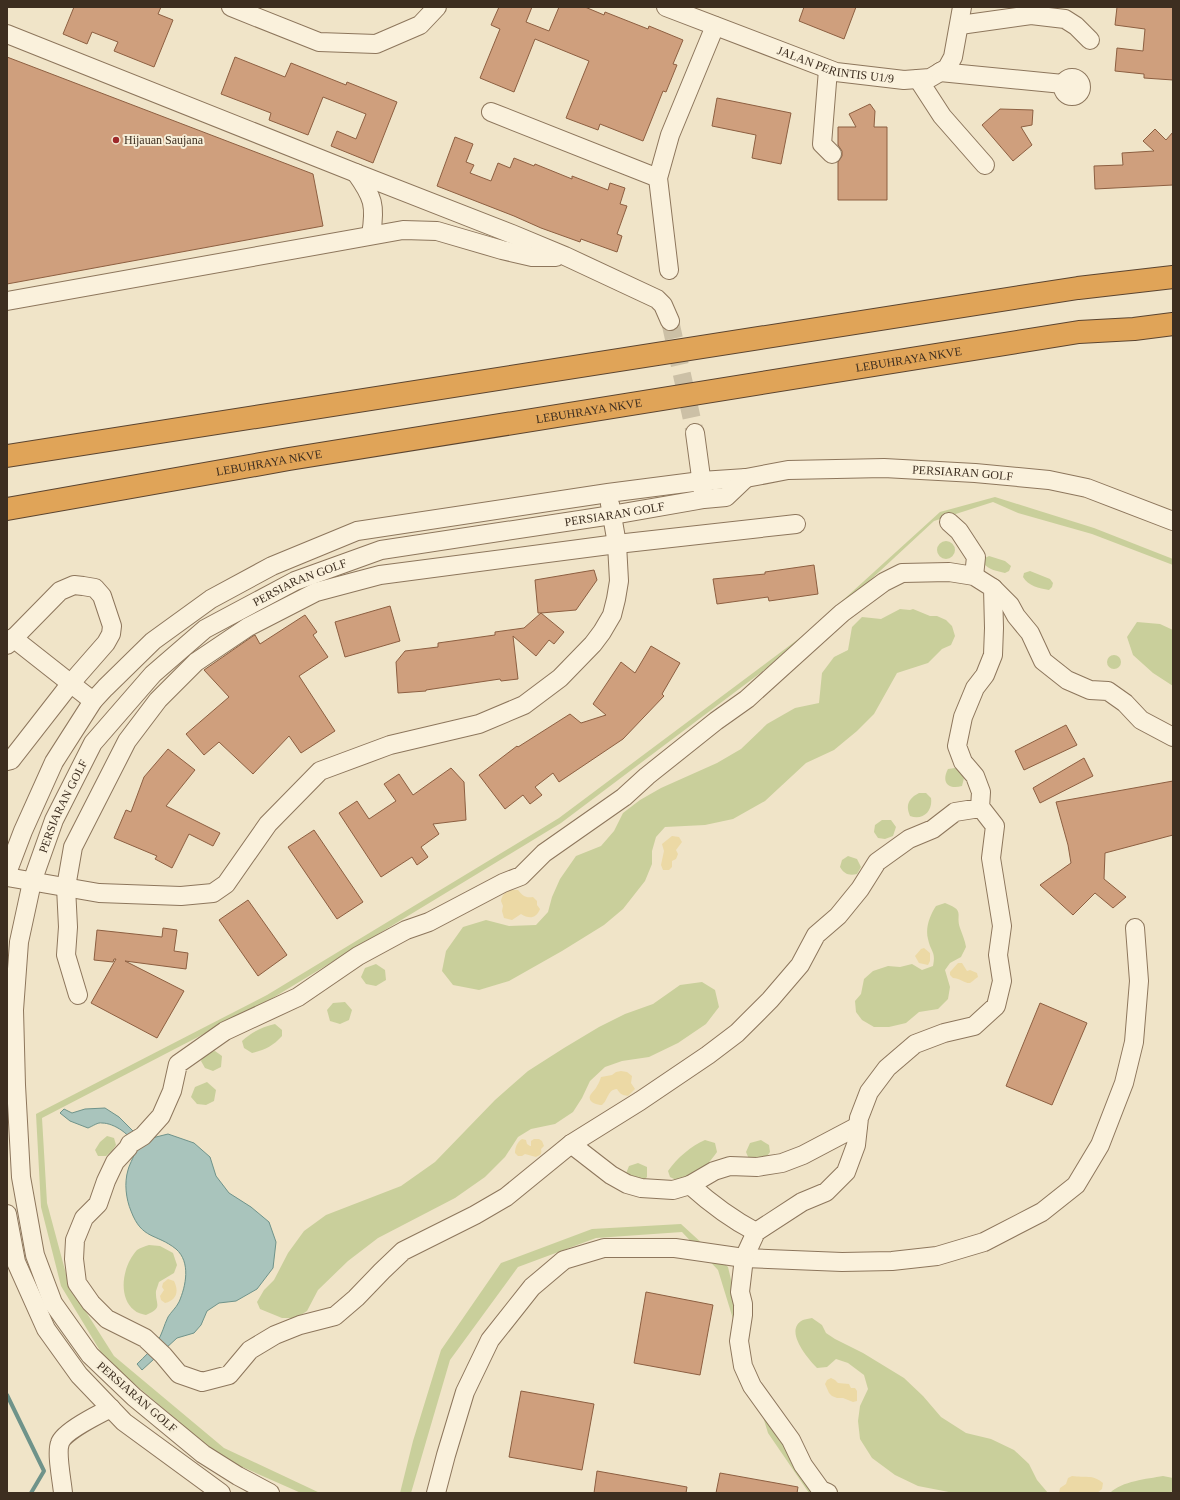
<svg xmlns="http://www.w3.org/2000/svg" width="1180" height="1500" viewBox="0 0 1180 1500" font-family="Georgia,serif">
<rect width="100%" height="100%" fill="#f0e4c8"/>
<path fill="#c9cf9b" d="M995,497L1094,528L1173,559V565L1092,534L1018,513L993,502L934,521L812,634L561,823L271,999L42,1118L47,1203L69,1285L114,1356L224,1448L320,1493H301L222,1458L105,1359L61,1286L41,1207L36,1114L267,995L559,818L809,631L940,512Z
M937 550a9 9 0 1 1 18 0a9 9 0 1 1-18 0Z
M989,556L1005,561L1011,566L1009,571L1005,573C997,571 989,570 983,563L985,558Z
M1030,571L1050,579L1053,583L1052,587L1049,590C1039,588 1028,586 1023,577L1024,573Z
M900,609L910,610L913,609L930,616H937L946,620L952,626L955,636L951,645L942,649L928,663L897,673L874,714L857,731L834,750L806,763L765,801L733,819L705,825L665,827L656,837L652,851V864L645,881L623,909L604,925L562,951L509,981L479,990L453,985L442,971L446,951L463,927L486,920L509,926L536,925L548,912L552,897L560,879L576,856L601,846L614,831L623,813L640,800L661,788L717,763L741,749L767,724L795,708L819,703L822,673L834,657L848,650L852,627L862,617L881,619Z
M1137,622L1160,624L1173,630V686L1153,673L1133,655L1127,637Z
M1107 662a7 7 0 1 1 14 0a7 7 0 1 1-14 0Z
M955,768L961,772L964,778L962,786C948,790 941,782 948,769Z
M919,793H926L931,798C933,811 923,821 910,816C905,805 909,798 919,793Z
M882,820H891L896,827L893,836L885,839L878,838L874,832L875,825Z
M848,856L857,859L861,867L857,874C849,876 844,874 840,867L842,860Z
M945,903C966,911 955,914 960,928C962,934 965,940 966,947L961,957L950,963L945,970L950,987L948,999L938,1009L919,1012L906,1023L889,1027H874L862,1020L856,1012L855,1001L861,994L864,979L873,971L888,966L900,967L912,964L922,970L933,966C936,951 931,953 928,939C925,928 930,915 936,906Z
M376,964L385,970L386,980L376,986L366,984L361,977L365,968Z
M702,982L715,990L719,1007L706,1024L678,1043L649,1057L622,1061L605,1067L590,1081L582,1098L573,1112L555,1124L531,1129L518,1137L505,1157L485,1177L455,1198L378,1238L348,1261L318,1290L307,1311L296,1318H282L260,1309L257,1302L264,1290L274,1280L288,1253L304,1231L326,1215L401,1186L435,1162L495,1100L528,1071L564,1048L599,1027L625,1014L653,1004L680,985Z
M345,1002L352,1010L349,1020L340,1024L330,1021L327,1010L333,1003Z
M275,1024L282,1030V1036C273,1046 265,1050 252,1053L244,1048L242,1041C252,1032 262,1027 275,1024Z
M215,1051L222,1056L221,1067L213,1071L205,1068L201,1061L205,1053Z
M207,1082L216,1090L214,1101L206,1105L197,1104L191,1097L195,1087Z
M107,1136L114,1138L116,1145L112,1151L106,1156H98L95,1150L100,1142Z
M705,1140L715,1143L717,1152C704,1170 699,1173 678,1181L670,1177L668,1171C677,1158 691,1146 705,1140Z
M761,1140L769,1145L770,1152L765,1159H749L746,1152L750,1143Z
M638,1163L647,1167V1177L641,1183L625,1176L629,1166Z
M681,1224L728,1267L750,1359L778,1435L818,1493H809L768,1433L718,1270L682,1232L596,1238L518,1267L450,1360L411,1493H400L413,1441L441,1350L501,1263L592,1229Z
M149,1245L160,1246L173,1253L177,1265L174,1273L159,1282C158,1285 157,1288 156,1291C155,1305 164,1307 146,1315C142,1314 137,1313 134,1310C117,1296 123,1265 137,1250C140,1248 145,1246 149,1245Z
M812,1318L822,1325L826,1333L835,1339L863,1353L904,1378L923,1396L941,1417L966,1433L991,1439L1014,1450L1029,1464L1037,1480L1048,1493H954L918,1486L895,1475L872,1458L860,1439L858,1421L860,1406L868,1389L864,1375L848,1363L836,1359L827,1367L817,1368C808,1359 783,1330 803,1320C805,1319 809,1319 812,1318Z
M1163,1476L1173,1478V1493H1110C1122,1481 1147,1479 1163,1476Z"/>
<path fill="#ecd9a5" d="M672,836L679,837L682,842L676,850L678,854L676,859L672,861V867L669,870H663L661,865L664,851L662,844Z
M511,890H518C523,896 525,898 533,897L537,901V905L540,909C536,919 529,919 521,914L512,920L504,918L502,911L503,906L501,901C502,895 505,892 511,890Z
M924,948L930,953V961L928,965L919,963L915,956L921,949Z
M958,963H962L967,971L970,970L977,973L978,977C976,978 972,982 970,983C966,984 959,978 953,978L950,975V972Z
M621,1071L627,1072L632,1076L631,1083L635,1089L628,1096C622,1095 620,1094 617,1089C607,1090 609,1099 602,1105C596,1105 586,1101 591,1094C593,1091 596,1089 597,1086C599,1083 600,1080 601,1077L612,1075L616,1072Z
M522,1139L526,1140L527,1144L530,1146H531V1141L534,1139H539L542,1141L544,1146L541,1149C542,1154 541,1155 536,1157L525,1154L522,1156H518L515,1153C515,1148 517,1142 522,1139Z
M168,1279L174,1281C179,1291 177,1300 165,1303L161,1300L160,1296L164,1290L162,1287L163,1283Z
M831,1378L835,1380L838,1383L849,1384L851,1388H855L857,1391V1401L853,1402L843,1398H837L832,1396L829,1393L825,1384L827,1380Z
M1072,1476C1084,1478 1093,1474 1103,1483L1102,1489L1097,1493H1059L1060,1488L1066,1484L1068,1478Z"/>
<path fill="#a9c4bc" stroke="#6f938a" d="M105,1108L119,1117L135,1133L148,1139L168,1134L194,1143L210,1157L216,1176L229,1193L251,1207L269,1222L276,1242L273,1268L257,1289L236,1301L219,1303L207,1311L201,1325L194,1333L177,1338L142,1370L137,1364C144,1357 152,1350 157,1342C162,1335 164,1325 168,1317C171,1312 176,1308 179,1302C186,1286 191,1262 176,1249C156,1233 142,1240 131,1211C126,1199 124,1183 128,1170C130,1162 136,1155 135,1147C132,1135 114,1123 102,1123C98,1122 93,1126 88,1128L70,1121L60,1113L64,1109L72,1113L85,1109Z"/>
<g fill="none" stroke-linecap="round" stroke-linejoin="round">
<path stroke="#6f938a" stroke-width="4" d="M7,1395L44,1471L31,1493"/>
</g>
<path fill="#cf9f7d" stroke="#8d5f41" d="M74,7H161L158,14L173,20L154,67L114,51L118,42L92,32L87,44L63,34Z
M499,7H532L526,22L549,31L559,7H585L604,15L605,12L648,29L649,26L683,40L673,64L677,65L666,92L663,91L643,141L600,124L598,130L566,118L589,61L535,39L514,92L480,78L500,29L491,25Z
M804,7H856L844,39L799,21Z
M1117,7H1173V80L1144,78V74L1115,71L1117,48L1143,51L1145,29L1115,25Z
M7,57L313,174L323,226L7,284Z
M235,57L285,77L291,63L346,85L347,82L397,102L373,163L331,146L337,131L356,139L366,114L323,97L308,135L269,120L271,113L221,94Z
M717,98L791,113L781,164L752,158L756,135L712,126Z
M870,104L875,111L874,127H887V200H838V162L842,156V151L838,145V127H856L849,114Z
M1000,109L1033,110L1032,125L1021,127L1032,145L1013,161L982,125Z
M1155,129L1166,140L1173,132V185L1095,189L1094,166L1123,165L1122,153L1154,151L1143,141Z
M455,137L473,144L466,162L474,165L470,173L491,181L498,163L510,168L514,158L534,166L535,164L572,179V176L608,190L610,183L625,188L620,204L627,206L617,234L622,236L617,252L581,239L580,242L541,228L514,216L437,186Z
M814,565L818,594L769,601L768,597L717,604L713,579L765,574V572Z
M594,570L597,580L576,610L541,613L564,632L554,644L549,640L536,656L513,636L518,679L501,681L500,679L426,690V691L398,693L396,662L405,651L438,647V643L495,635V632L524,628L541,613H538L535,580Z
M390,606L400,641L345,657L335,622Z
M305,615L317,632L313,635L328,657L299,676L335,731L301,753L289,736L253,774L219,742L204,755L186,734L229,697L204,670L253,636L255,635L260,644Z
M651,646L680,663L662,694L664,696L623,739L559,782L553,773L535,787L542,795L530,804L523,795L505,809L479,775L517,746L518,747L570,714L581,723L606,715L593,704L621,662L635,673Z
M1066,725L1077,745L1024,770L1015,751Z
M168,749L195,770L166,806L220,833L213,846L189,834L172,868L155,859L157,856L114,838L126,810L131,812L144,777Z
M1084,758L1093,776L1040,803L1033,788Z
M451,768L464,782L466,820L433,824L439,834L421,847L428,857L417,865L412,857L381,877L339,813L357,801L369,819L396,801L384,784L399,774L413,795Z
M1173,781V835L1105,853L1104,879L1126,897L1113,908L1095,893L1073,915L1040,885L1071,863L1068,845L1056,802Z
M314,830L363,902L337,919L288,847Z
M248,900L287,955L258,976L219,920Z
M163,928L177,930L174,951L188,953L186,969L125,961L184,991L157,1038L91,1003L116,959H114L113,962L94,960L97,930L162,937Z
M1040,1003L1087,1023L1052,1105L1006,1086Z
M646,1292L713,1305L700,1375L634,1363Z
M521,1391L594,1404L582,1470L509,1457Z
M597,1471L687,1487L686,1493H594Z
M720,1473L798,1487L797,1493H716Z"/>
<g fill="none" stroke-linecap="round" stroke-linejoin="round">
<path stroke="#ccc0a6" stroke-width="18" stroke-dasharray="18 9" stroke-linecap="butt" d="M670,321L695,433"/>
<g stroke="#8d765c" stroke-width="20">
<g id="minor">
<path d="M231,7L319,42L376,44L420,25L437,7"/>
<path id="s1" d="M666,7L836,72L904,80L930,78L947,68L953,57L962,7"/>
<path d="M960,25L1031,15L1065,19L1076,26L1090,40"/>
<path d="M7,34L356,173L512,234L565,256L657,299L663,305L670,321"/>
<path d="M828,70L822,144L832,154"/>
<path d="M940,72L1063,84"/>
<circle cx="1072" cy="87" r="9"/>
<path d="M918,79L942,116L985,165"/>
<path d="M491,112L658,178"/>
<path d="M356,173C373,197 376,205 371,235"/>
<path d="M669,270L658,178L670,135L715,26"/>
<path d="M7,301L403,230L437,231L502,250L532,257H556"/>
<path d="M695,433L703,492"/>
<path d="M949,522L959,531L976,557L974,576"/>
<path d="M993,588L1010,605L1016,616L1030,633L1043,661L1067,680L1090,690L1108,691L1125,703L1141,720L1173,737"/>
<path d="M13,638L93,701"/>
<path d="M7,645L60,591L74,585L83,586L95,588L102,596L112,626L111,634L106,643L71,683L11,760L7,761"/>
<path id="s2" d="M7,873L23,831L54,762L93,701L105,688L153,641L211,599L272,566L357,531L608,493L701,481L746,478L788,470L884,468L975,473L1049,480L1087,488L1173,521"/>
<path d="M7,877L99,893L181,896L213,893L226,884L268,824L320,771L390,745L479,724L524,705L560,678L593,644L602,632L612,615L616,599L619,581L617,544L610,504"/>
<path d="M78,995L66,955L68,927L66,887L73,847L127,741L158,700L196,662L248,627L316,592L380,575L617,544L796,524"/>
<path d="M571,1144L611,1175L627,1184L641,1188L673,1190L690,1185L714,1171L730,1166L757,1167L782,1163L803,1155L858,1126"/>
<path d="M690,1185C710,1203 731,1219 756,1232"/>
<path d="M7,1214L16,1262L46,1329L79,1375L124,1422L221,1493"/>
<path d="M63,1493C62,1481 56,1453 60,1443C63,1432 99,1414 111,1408"/>
<path id="s3" d="M270,1493L238,1476L203,1454L134,1397L90,1355L53,1303L35,1255L21,1177L16,1085L14,1010L19,942L32,882L54,820L93,743L153,674L205,629L295,581L381,550L612,515L704,499L726,497L746,478"/>
<path d="M436,1493L446,1455L465,1392L490,1340L532,1287L564,1260L604,1248H675L744,1258L842,1262L892,1261L937,1256L984,1242L1042,1212L1076,1185L1100,1145L1124,1083L1134,1042L1139,981L1135,928"/>
<path d="M828,1493L821,1490L803,1465L791,1440L752,1386L743,1366L739,1341L743,1315V1304L740,1292L744,1258L756,1232L802,1202L826,1192L846,1172L856,1145L859,1118L869,1092L887,1068L915,1044L944,1033L974,1026L996,1006L1002,981L998,955L1002,926L991,858L995,826L981,808H980L955,812L933,829L909,839L877,862L860,889L838,916L816,935L800,965L770,1000L737,1033L708,1055L640,1101L571,1144L506,1197L475,1215L403,1251L382,1271L356,1298L335,1316L300,1325L275,1335L250,1350L229,1375L202,1382L179,1374L163,1355L145,1338L107,1319L91,1303L77,1283L74,1259L75,1240L84,1218L98,1204L106,1181L115,1162L128,1148L130,1144L143,1136L161,1116L172,1091L178,1064L225,1031L298,997L358,956L406,930L429,922L503,883L521,876L544,853L624,797L647,776L716,721L747,699L842,613L884,582L902,573L949,572L974,576L993,588L994,628L993,655L985,675L975,688L963,717L957,746L963,762L975,776L981,792L980,808"/>
</g>
</g>
<g stroke="#5b4430" stroke-width="24">
<g id="highway">
<path d="M7,456L1078,288L1173,277"/>
<path id="s4" d="M7,509L289,459L1079,332L1134,329L1173,324"/>
</g>
</g>
<use href="#minor" stroke="#faf1dc" stroke-width="18"/>
<use href="#highway" stroke="#e0a458" stroke-width="22"/>
</g>
<circle fill="#9e2a2b" stroke="#f7eed8" stroke-width="1.5" cx="116" cy="140" r="4"/>
<g text-anchor="middle" stroke-width="4" stroke-linejoin="round" paint-order="stroke">
<g font-size="12" fill="#3d2e20" stroke="#f7eed8">
<text dy="4" stroke="none"><textPath href="#s1" startOffset="180">JALAN PERINTIS U1/9</textPath></text>
<text dy="4" stroke="none"><textPath href="#s4" startOffset="914">LEBUHRAYA NKVE</textPath></text>
<text dy="4" stroke="none"><textPath href="#s4" startOffset="590">LEBUHRAYA NKVE</textPath></text>
<text dy="4" stroke="none"><textPath href="#s4" startOffset="266">LEBUHRAYA NKVE</textPath></text>
<text dy="4" stroke="none"><textPath href="#s2" startOffset="1121">PERSIARAN GOLF</textPath></text>
<text dy="4" stroke="none"><textPath href="#s3" startOffset="1461">PERSIARAN GOLF</textPath></text>
<text dy="4" stroke="none"><textPath href="#s3" startOffset="1137">PERSIARAN GOLF</textPath></text>
<text dy="4" stroke="none"><textPath href="#s3" startOffset="801">PERSIARAN GOLF</textPath></text>
<text transform="translate(137 1397) rotate(41)" y="4">PERSIARAN GOLF</text>
</g>
<g font-size="12" fill="#3d2e20" stroke="#f7eed8" text-anchor="start">
<text x="124" y="144">Hijauan Saujana</text>
</g>
</g>
<rect width="1180" height="1500" fill="none" stroke="#3d2e20" stroke-width="16"/>
</svg>
